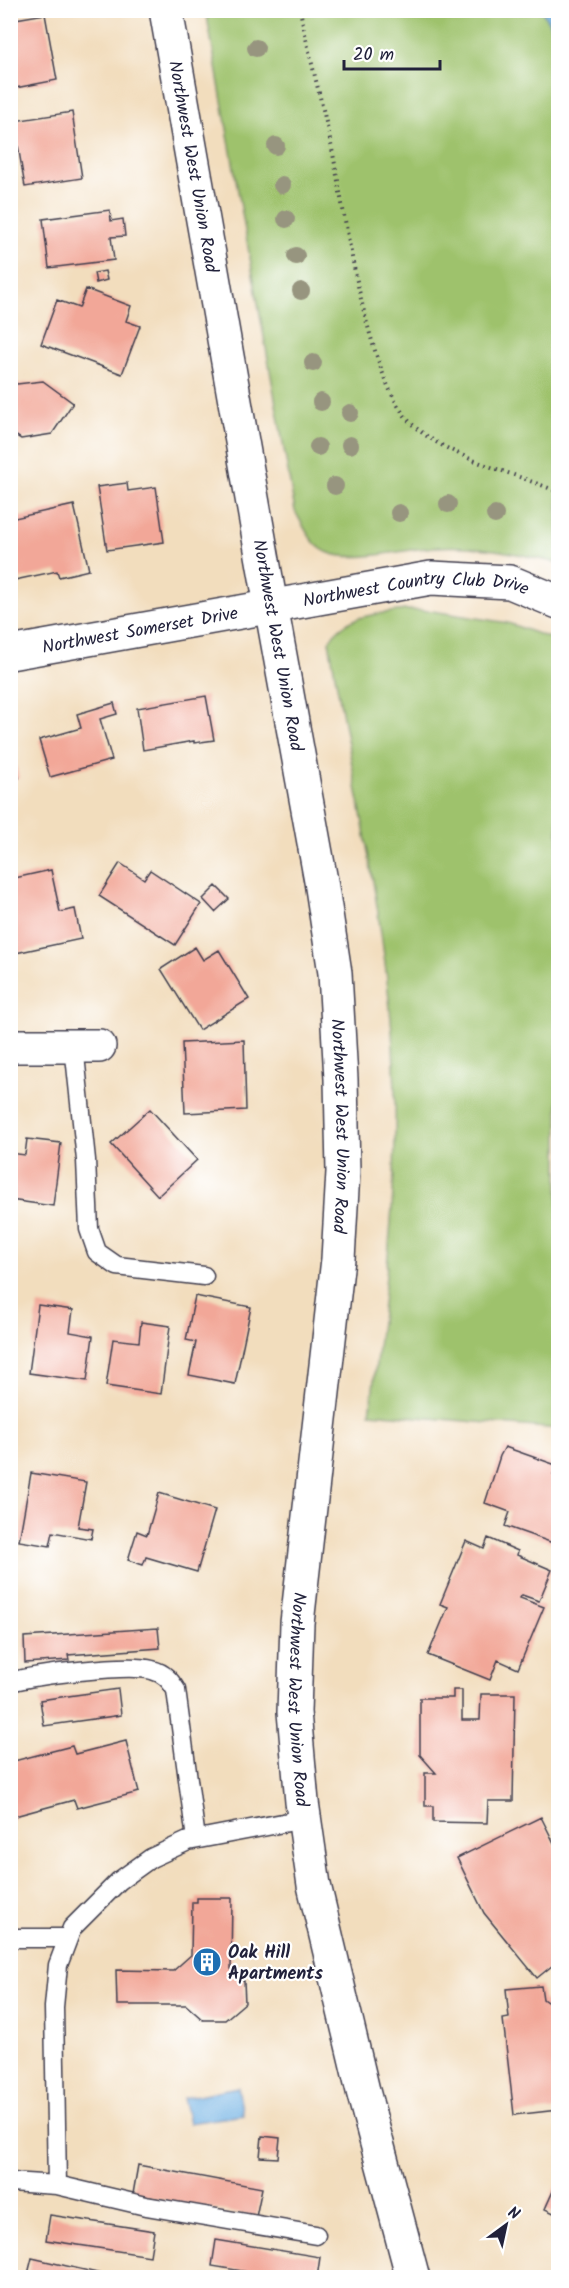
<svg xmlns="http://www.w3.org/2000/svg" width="569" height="2288" viewBox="0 0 569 2288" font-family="Kalam,sans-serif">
<rect width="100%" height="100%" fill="#fff"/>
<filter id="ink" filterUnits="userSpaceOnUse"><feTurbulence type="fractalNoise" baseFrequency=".0167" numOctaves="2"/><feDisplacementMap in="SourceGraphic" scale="12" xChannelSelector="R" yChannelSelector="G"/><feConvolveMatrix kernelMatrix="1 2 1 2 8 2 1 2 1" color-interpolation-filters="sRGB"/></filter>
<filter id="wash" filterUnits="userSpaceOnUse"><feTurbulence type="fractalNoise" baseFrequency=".008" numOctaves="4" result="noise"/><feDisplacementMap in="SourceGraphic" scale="24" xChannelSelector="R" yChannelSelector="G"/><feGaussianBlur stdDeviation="1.35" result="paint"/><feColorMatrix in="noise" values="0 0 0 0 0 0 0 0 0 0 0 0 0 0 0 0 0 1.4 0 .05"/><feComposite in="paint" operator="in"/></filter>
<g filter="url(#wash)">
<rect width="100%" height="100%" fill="#f2ddbd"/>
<path fill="#9ec26c" stroke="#607254" stroke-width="1.5" d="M206,11H558V563C518,554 477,544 435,547C408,549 354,563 329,553C312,547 304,527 295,511Z
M405,610L432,611L508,623L558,641V1429L370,1413C384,1298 400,1182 394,1066C388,926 353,780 329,641C347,613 375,615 405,610Z"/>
<path fill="#6eb0e3" stroke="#48698f" stroke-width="1.5" d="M542,11H558V50L552,28Z
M238,2087L243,2115L189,2123L183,2098Z"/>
<g id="blocks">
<path fill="#f2a798" d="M45,14L57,80L10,89V20Z
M72,112L82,178L25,187L14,121Z
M110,210L111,221L123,219L125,236L111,237L114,260L49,268L43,219Z
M105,271L107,280L96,283L94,273Z
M86,289L131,306L126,321L140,326L122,374L41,344L57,300L79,308Z
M10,379L17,384L43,381L73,403L52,434L21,439L10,432Z
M127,483L128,491L156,487L164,542L107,550L97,487Z
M74,505L89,570L59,577L57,571L10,581V519Z
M206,696L214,740L194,743V741L143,750L137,708Z
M114,703L117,714L100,719L112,760L50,777L39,740L81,728L77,714Z
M10,740L19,778L10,780Z
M120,863L144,879L150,870L201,904L175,945L99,896Z
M51,870L60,912L75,909L81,939L11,954L10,879Z
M216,886L229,899L215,912L203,899Z
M195,947L203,960L219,950L249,999L199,1030L161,969Z
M244,1040L246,1110L185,1113L182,1043Z
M150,1109L197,1160L158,1196L111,1144Z
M27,1139L61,1143L53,1206L10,1200V1153L25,1155Z
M195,1296L251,1307L235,1384L189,1375L196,1342L186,1340Z
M38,1305L73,1310L70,1332L93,1336L87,1381L29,1373Z
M141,1322L170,1326L161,1394L106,1386L113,1339L139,1342Z
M505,1447L556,1465L553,1475L558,1477V1528L553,1543L505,1526L510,1512L485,1503L500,1456Z
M31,1473L86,1482L78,1527L93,1529L91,1539L53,1532L50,1546L19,1541Z
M159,1493L215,1510L197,1572L146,1557L143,1565L128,1560L137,1531L147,1535Z
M488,1538L518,1551L517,1555L552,1570L539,1601L522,1595L520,1598L544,1607L518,1669L498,1660L490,1680L428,1655L448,1607L440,1604L466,1541L484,1549Z
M158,1628L160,1648L68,1655L69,1660L25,1663L24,1637Z
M118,1689L121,1715L44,1726L40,1700Z
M453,1690H462V1720H480L481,1694H515L513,1801H488L487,1823L433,1822V1806H425V1773H436L420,1755V1698H453Z
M126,1741L139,1792L77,1808L74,1800L15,1816L10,1824V1762L72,1746L75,1754Z
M541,1817L558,1851V1961L537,1978L484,1913L457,1858Z
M197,1898H232L231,1969L244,1981L245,2003L225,2020H203L186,2005H117L116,1970L173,1971L191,1955L192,1902H197Z
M541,1986L543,1999L558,2010V2110L514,2115L503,2019L509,2018L506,1989Z
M262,2136L280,2138L278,2158L260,2157Z
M138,2165L262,2188L256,2217L133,2194Z
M558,2180V2215L545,2209Z
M50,2215L154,2231L150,2256L46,2240Z
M216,2240L320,2257L317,2278H284L212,2266Z
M32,2258L115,2277V2278H27Z"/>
</g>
</g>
<g filter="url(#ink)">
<use href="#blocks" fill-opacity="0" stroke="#413e4e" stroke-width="1.5"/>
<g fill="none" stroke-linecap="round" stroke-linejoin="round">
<g stroke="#413e4e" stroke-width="21">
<path id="lane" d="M74,1046L86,1160L89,1229L97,1252L117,1266L204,1276
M10,1682C36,1675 128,1663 152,1670C164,1673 170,1680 176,1690L196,1839
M304,1819L188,1841L151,1858L119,1881L72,1928L58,1965L54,2007L57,2185L146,2206L316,2235
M10,1938H68
M10,2182L57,2185"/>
</g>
<g stroke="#413e4e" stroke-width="36">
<g id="street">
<path id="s1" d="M10,653L431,578L510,582L558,602"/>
<path d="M10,1046H99"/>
</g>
</g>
<g stroke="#413e4e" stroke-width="36">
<g id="secondary">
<path id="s2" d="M166,10L271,606L321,881L335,973L341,1079L343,1172L338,1259L297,1623L294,1712L302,1802L314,1885L363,2091L413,2278"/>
</g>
</g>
<path stroke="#413e4e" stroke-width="4" stroke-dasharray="1.5 4.5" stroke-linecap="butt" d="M300,10C309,55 321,99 331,144C345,210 366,383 414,426C451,459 513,472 558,492"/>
<use href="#lane" stroke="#fff" stroke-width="18"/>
<use href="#street" stroke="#fff" stroke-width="33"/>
<use href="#secondary" stroke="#fff" stroke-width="33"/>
</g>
<g fill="#97957f">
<circle cx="256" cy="48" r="9"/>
<circle cx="276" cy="146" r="9"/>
<circle cx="282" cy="185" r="9"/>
<circle cx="286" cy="219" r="9"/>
<circle cx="296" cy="256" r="9"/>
<circle cx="301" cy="291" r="9"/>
<circle cx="313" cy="363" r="9"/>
<circle cx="321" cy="402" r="9"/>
<circle cx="350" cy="413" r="9"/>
<circle cx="350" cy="445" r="9"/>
<circle cx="318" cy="447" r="9"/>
<circle cx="335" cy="486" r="9"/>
<circle cx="448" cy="504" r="9"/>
<circle cx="399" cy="513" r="9"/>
<circle cx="495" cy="515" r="9"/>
</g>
</g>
<defs>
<g id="building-disc" transform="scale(1.5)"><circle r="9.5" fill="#1f6fb2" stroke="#fff"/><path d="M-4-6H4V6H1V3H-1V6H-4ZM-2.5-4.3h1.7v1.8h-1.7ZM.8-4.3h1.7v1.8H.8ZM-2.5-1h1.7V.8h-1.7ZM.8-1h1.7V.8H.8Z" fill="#fff"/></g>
</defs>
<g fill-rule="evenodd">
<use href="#building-disc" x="207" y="1962"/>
</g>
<g text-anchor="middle" stroke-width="4.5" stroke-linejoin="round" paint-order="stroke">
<g font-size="18" fill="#22223b" stroke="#fff">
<text dy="6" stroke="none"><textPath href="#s2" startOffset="159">Northwest West Union Road</textPath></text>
<text dy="6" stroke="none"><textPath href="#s1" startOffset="412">Northwest Country Club Drive</textPath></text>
<text dy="6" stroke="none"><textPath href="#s1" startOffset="132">Northwest Somerset Drive</textPath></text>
<text dy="6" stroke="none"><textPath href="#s2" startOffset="645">Northwest West Union Road</textPath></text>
<text dy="6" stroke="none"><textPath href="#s2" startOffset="1131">Northwest West Union Road</textPath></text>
<text dy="6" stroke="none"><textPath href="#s2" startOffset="1707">Northwest West Union Road</textPath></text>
</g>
<g font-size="18" font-weight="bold" fill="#22223b" stroke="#fff" text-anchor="start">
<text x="228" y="1958">Oak Hill<tspan x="228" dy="21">Apartments</tspan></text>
</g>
</g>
<rect width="569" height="2288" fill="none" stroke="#fff" stroke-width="36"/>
<g transform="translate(506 2225) rotate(33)" stroke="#ffffff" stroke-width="4.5" paint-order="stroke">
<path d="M0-4.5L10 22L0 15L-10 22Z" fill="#22223b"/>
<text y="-9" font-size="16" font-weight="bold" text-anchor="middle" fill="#22223b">N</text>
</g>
<path d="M344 60v9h96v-9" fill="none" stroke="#22223b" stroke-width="3"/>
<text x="353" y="60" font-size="18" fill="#22223b" stroke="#ffffff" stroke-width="4.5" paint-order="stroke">20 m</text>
</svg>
